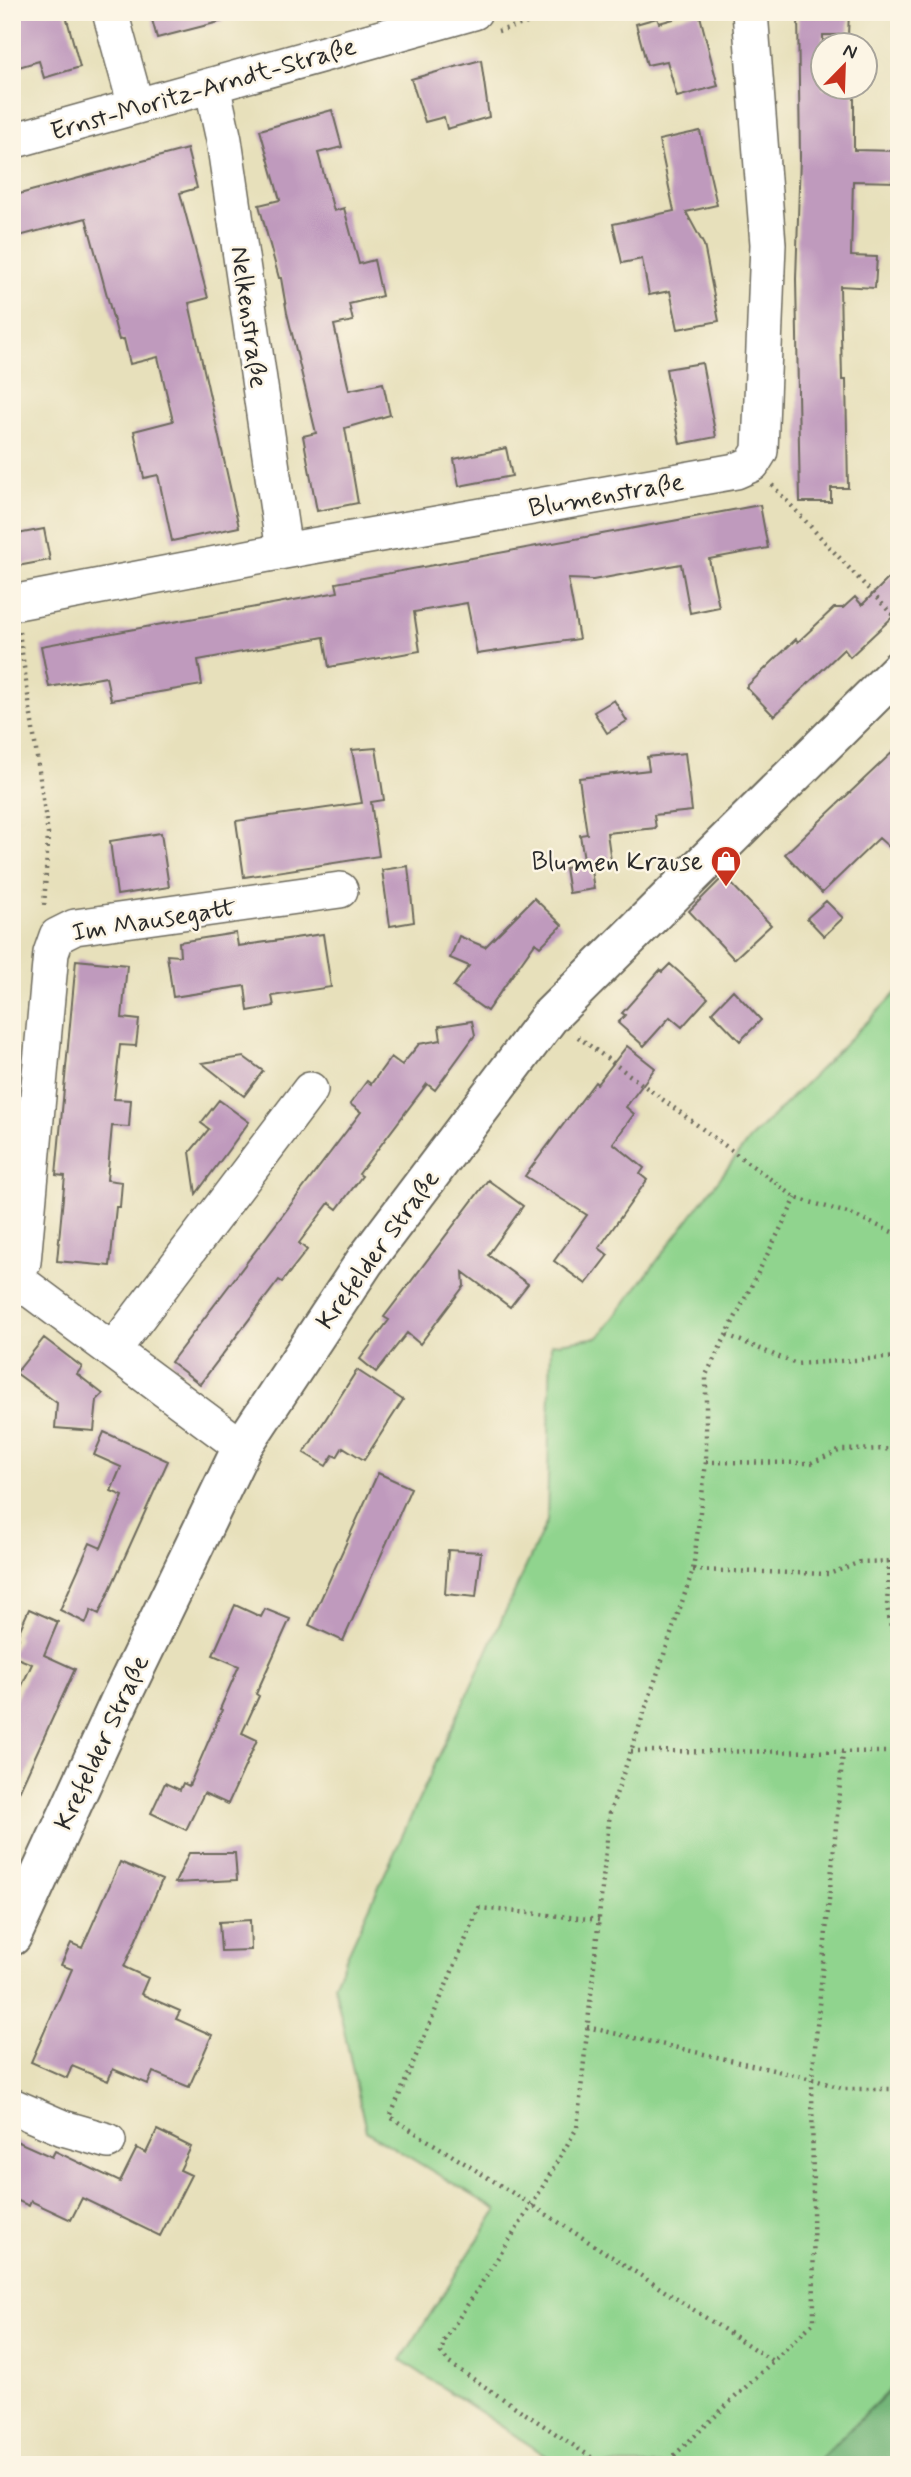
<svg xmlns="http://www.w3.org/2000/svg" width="911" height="2477" viewBox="0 0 911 2477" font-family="Mynerve,sans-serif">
<rect width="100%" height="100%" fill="#fcf5e5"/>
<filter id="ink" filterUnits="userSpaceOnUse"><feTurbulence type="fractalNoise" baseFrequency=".0143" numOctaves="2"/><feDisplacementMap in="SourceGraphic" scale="14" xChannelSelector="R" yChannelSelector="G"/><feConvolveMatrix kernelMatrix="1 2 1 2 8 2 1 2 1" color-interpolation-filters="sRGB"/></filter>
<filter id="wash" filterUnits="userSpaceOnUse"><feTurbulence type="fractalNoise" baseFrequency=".00686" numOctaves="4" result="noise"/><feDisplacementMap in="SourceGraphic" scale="28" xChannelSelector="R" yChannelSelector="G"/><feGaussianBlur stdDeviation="1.57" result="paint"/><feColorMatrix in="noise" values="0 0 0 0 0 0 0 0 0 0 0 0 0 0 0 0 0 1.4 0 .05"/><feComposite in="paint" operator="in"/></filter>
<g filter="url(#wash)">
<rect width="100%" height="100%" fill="#e7e0bb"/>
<path fill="#90d48e" stroke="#5e805c" stroke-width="2" d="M899,990V2380L814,2465H560L401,2360L497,2210L366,2131L334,1984L547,1521L551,1344L599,1337L749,1140Z"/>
<path fill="#74b679" stroke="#507052" stroke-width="2" d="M899,2380V2465H814L897,2383Z"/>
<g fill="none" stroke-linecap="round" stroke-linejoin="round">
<path stroke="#5cc8d5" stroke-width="9" d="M897,2465L899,2461"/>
</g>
<g id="blocks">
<path fill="#bf9abd" d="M12,12H65L80,67L44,78L39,61L12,69Z
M150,12H222L223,21L157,38Z
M699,12L718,86L677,97L667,61L647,65L636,24L657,18L659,23Z
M798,12H849L848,35H823V88H854V150L899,151V182L853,181L851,256L877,257L875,288L840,286L842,380H846L848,488H831V502H800L796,279L800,157Z
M481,60L489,117L447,129L444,117L425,122L411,79Z
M332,110L342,147L318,153L334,211L344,208L359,264L374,260L382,296L349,304L353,321L334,325L349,390L383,383L390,415L345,428L358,503L317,511L303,436L316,433L287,313L281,278H279L259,205L280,200L260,130Z
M700,131L717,205L686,212L704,245L719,321L678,329L670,291L649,295L642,259L622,263L613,224L674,211L659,140Z
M187,149L197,188L180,193L208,298L189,303L239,527L172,541L158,475L144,478L134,431L173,421L158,357L130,364L124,339L119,340L86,218L12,238V196Z
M702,363L716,437L680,444L666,369Z
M506,448L512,476L459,486L454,459Z
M760,505L768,548L709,559L719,607L690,613L681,564L593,580L568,579L579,639L477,654L467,603L414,612L420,651L329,667L324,637L198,660L202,685L111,700L106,677L49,687L41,646L338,592L336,583Z
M44,529L50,560L12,567V535Z
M899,568V611L850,657L844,649L774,716L746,687L796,639L798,642L834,608H843L855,597L862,605Z
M614,700L627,721L607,733L594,712Z
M899,746V856L879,838L822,893L785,854Z
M376,748L384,800L371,802L379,856L244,877L236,821L362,803L352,750Z
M685,753L692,811L654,815L656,828L607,833L611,861L590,864L594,889L569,893L565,868L585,865L580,835L587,834L579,778L649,770L647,757Z
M161,833L169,887L117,895L110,841Z
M408,866L414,922L390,926L382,870Z
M724,876L771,925L734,959L689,911Z
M534,898L562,925L540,947L535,943L487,1011L453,987L469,966L450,958L459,936L485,947Z
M826,901L843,918L824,936L807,918Z
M236,933L238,946L323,934L331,987L272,996L274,1006L248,1011L245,986L173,997L167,955L180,956L179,942Z
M76,960L127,965L122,1018L139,1020L136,1046L120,1045L114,1099L131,1100L129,1127L112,1126L107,1180L122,1182L120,1207H116L110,1266L57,1261L65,1176L56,1175Z
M670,964L708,998L682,1027L670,1017L644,1046L618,1023L625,1015L622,1013L660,970L662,972Z
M733,990L761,1020L740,1041L712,1012Z
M472,1021L475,1035L435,1090L427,1084L359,1174L362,1176L337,1209L329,1203L299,1243L307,1250L282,1282L279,1280L200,1384L171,1362L361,1112L350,1104L367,1081L371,1084L391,1057L402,1065L419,1044L441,1040L439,1026Z
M627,1046L655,1068L626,1107L634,1114L613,1143L644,1168L640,1174L647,1180L599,1248L608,1255L586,1284L554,1261L587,1215L525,1176L595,1082L597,1084Z
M244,1057L263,1071L244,1096L202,1063Z
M219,1100L249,1122L196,1194L190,1152L209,1129L201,1123Z
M488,1180L523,1206L488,1255L528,1284L510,1307L463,1272L464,1286L420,1344L407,1333L376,1372L360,1359L389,1320L384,1317Z
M44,1338L82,1367L77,1374L103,1394L97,1400L94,1431L55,1428L57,1403L16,1373Z
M357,1370L403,1400L364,1460L343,1447L337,1457L333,1455L326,1466L304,1453Z
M104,1432L168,1461L99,1614L91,1610L86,1623L60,1610L90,1543L101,1548L123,1496L111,1491L121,1467L94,1455Z
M378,1473L411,1488L343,1641L309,1625Z
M448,1550L481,1552L476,1597L445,1594Z
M235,1605L261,1617L265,1609L290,1619L256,1694L259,1696L242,1733L257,1740L228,1804L204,1793L186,1830L151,1813L165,1783L180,1790L183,1783L189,1786L222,1710L220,1709L239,1666L213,1655Z
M29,1609L58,1622L44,1655L75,1669L12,1807V1707L32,1664L12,1656V1653L19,1638L17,1636Z
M189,1853H235L237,1880L175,1883Z
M120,1862L162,1880L124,1967L148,1978L141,1994L180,2011L176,2019L212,2035L189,2087L153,2072L148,2084L113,2069L108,2081L72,2066L67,2078L31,2062L72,1969L61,1965L71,1943L82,1948Z
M250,1920L251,1950L221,1951L219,1922Z
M157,2130L191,2147L180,2170L191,2175L160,2236L82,2198L71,2220L31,2201L29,2206L12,2198V2139L52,2157L55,2151L120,2182L137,2148L146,2153Z"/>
</g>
</g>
<g filter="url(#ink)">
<use href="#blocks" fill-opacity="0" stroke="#6d6a5d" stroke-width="2"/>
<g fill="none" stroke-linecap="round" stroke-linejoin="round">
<g stroke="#6d6a5d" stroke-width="38">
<path id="minor" d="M110,12L136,106
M212,85L224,140L284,551
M12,141L474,12
M12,603L284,551L736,471L752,464L760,451L768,244L750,12
M12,1269L23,1262L51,953L57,936L75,927L340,890
M12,1276L242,1447
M113,1350L310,1090
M12,2106L63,2128L108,2141"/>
</g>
<g stroke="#6d6a5d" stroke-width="42">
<path id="major" d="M12,1936L121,1698L242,1447L365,1261L550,1016L899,670"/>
</g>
<path stroke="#6d6a5d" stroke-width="4.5" stroke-dasharray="2 5" stroke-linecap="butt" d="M498,31L567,12
M772,485L899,622
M19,632L48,834L44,908
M578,1037L796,1198L851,1214L899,1235
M727,1335L796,1364L899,1357
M706,1462L811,1463L841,1450L899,1449
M889,1561L887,1607L898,1660L895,1752
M693,1570L829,1574L860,1562L899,1561
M631,1751L899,1752
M599,1920L479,1908L390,2117L532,2205L774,2362
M587,2027L812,2079L844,2089H899
M603,2465L449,2363L441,2353L444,2341L532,2205L577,2128L610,1812L693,1570L706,1462V1375L796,1198
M664,2465L814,2322L812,2079L843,1752"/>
<use href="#minor" stroke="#fff" stroke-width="35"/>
<use href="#major" stroke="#fff" stroke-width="38"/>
</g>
</g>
<defs>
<g id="shop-pin" transform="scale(1.575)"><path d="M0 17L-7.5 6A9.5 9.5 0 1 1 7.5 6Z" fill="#c8321e" stroke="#fcf5e5"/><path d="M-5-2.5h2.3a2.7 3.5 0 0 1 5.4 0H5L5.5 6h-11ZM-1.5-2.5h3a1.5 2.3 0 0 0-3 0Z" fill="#fff"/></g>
</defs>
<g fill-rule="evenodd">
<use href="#shop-pin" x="726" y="861"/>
</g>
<g text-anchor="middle" stroke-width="5" stroke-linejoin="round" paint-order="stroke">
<g font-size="26" fill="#2b2b2b" stroke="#fcf5e5">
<text transform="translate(203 88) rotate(-16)" y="9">Ernst-Moritz-Arndt-Straße</text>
<text transform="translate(250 317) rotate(82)" y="9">Nelkenstraße</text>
<text transform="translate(606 494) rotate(-10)" y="9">Blumenstraße</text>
<text transform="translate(154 919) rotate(-9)" y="9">Im Mausegatt</text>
<text transform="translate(377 1249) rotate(-54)" y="9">Krefelder Straße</text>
<text transform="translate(101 1742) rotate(-65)" y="9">Krefelder Straße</text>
</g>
<g font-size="26" fill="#2b2b2b" stroke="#fcf5e5" text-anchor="end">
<text x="703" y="870">Blumen Krause</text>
</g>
</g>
<rect width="911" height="2477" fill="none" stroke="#fcf5e5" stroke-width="42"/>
<g transform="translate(844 66) rotate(23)"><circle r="33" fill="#fcf5e5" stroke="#a8a49b" stroke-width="2"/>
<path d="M0-5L12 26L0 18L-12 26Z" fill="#c8321e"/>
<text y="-10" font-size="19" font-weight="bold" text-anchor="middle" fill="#2b2b2b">N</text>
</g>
</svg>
